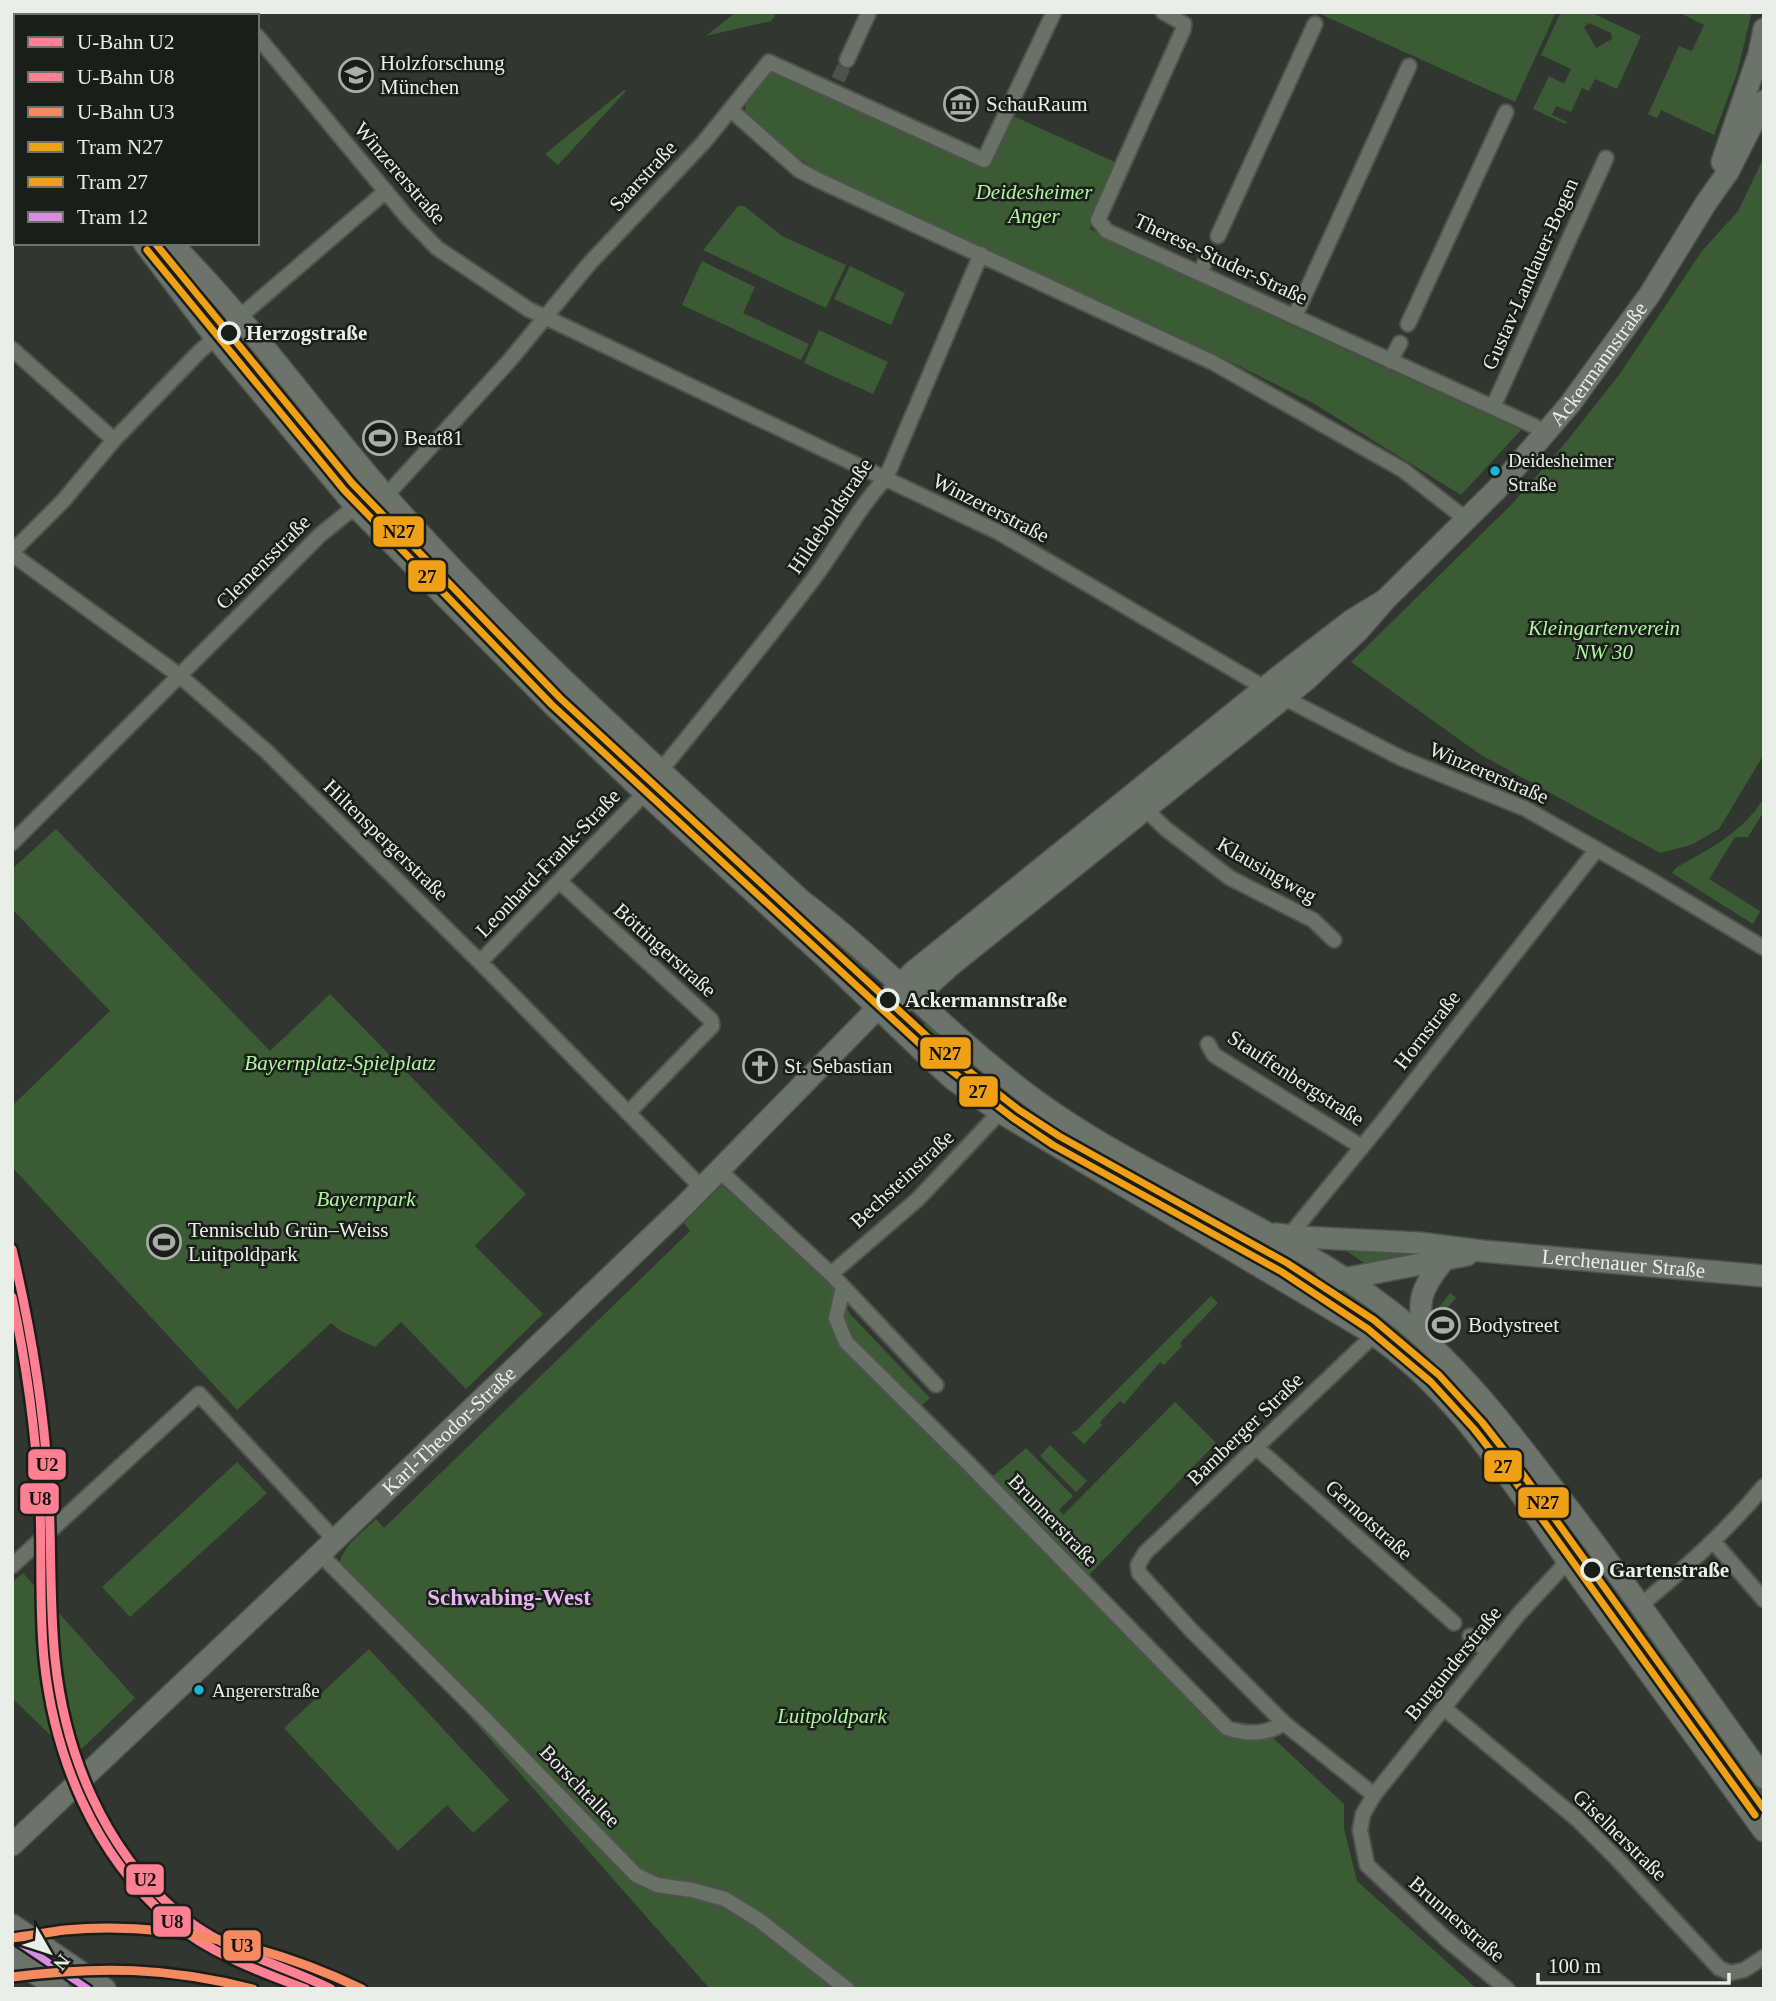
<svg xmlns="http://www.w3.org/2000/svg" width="1776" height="2001" viewBox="0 0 1776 2001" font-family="'Times New Roman',serif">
<rect width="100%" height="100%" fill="#313630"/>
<path fill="#3b5b35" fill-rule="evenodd" d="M736,12H777L771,21L706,36Z
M1316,12H1556L1515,102Z
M1561,12H1590L1641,36L1617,89L1595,79L1589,91L1582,88L1571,112L1556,106L1552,115L1567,122L1566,124L1533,109L1549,76L1564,84L1571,69L1541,55ZM1589,23L1611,33L1612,39L1596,48L1584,27Z
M1678,12H1752L1737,73L1714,135L1661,110L1657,118L1648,114L1679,46L1692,51L1704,25Z
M770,71L986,168L1011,115L1119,164L1090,229L1291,325L1521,430L1461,495L1313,403L1199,346L991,252L811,167L746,118L745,101Z
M624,90L626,91L558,165L545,154Z
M1764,157V754L1719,829L1691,845L1660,853L1481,755L1351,662L1512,504L1566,442L1619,375L1702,251L1738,211Z
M738,206H744L782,236L846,265L826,308L703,250Z
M149,243H164L211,302L204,307Z
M702,261L755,287L743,313L809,344L801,360L682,305Z
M850,266L905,293L891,325L834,299Z
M819,330L888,362L873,394L804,363Z
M251,345L324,437L364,480L347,488L241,355Z
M394,519L666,782L654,795L387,525Z
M676,789L867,971L861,978L664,802Z
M1764,798V811L1748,837H1735L1709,879L1760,911L1753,924L1672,873L1677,867C1711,848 1743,832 1764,798Z
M56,829L270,1051L330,994L526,1194L475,1246L543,1314L466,1389L401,1322L375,1347L341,1331L331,1323L237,1410L12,1167V1106L110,1011L12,909V869Z
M926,1022L985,1073L1287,1252L1312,1270L1308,1278L1300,1277C1226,1235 1149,1197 1076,1153C1021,1119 965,1076 918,1033Z
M722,1185L832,1286L851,1315L930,1398L918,1409L1227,1728L1260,1732L1273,1738L1344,1804V1829L1357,1881L1477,1989H710L340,1569C337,1550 363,1532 376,1519L384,1528L690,1231L684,1223Z
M1338,1245L1440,1250L1370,1267Z
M1344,1290L1361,1301L1353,1316L1320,1293L1328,1291L1338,1298Z
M1450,1293L1456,1298L1435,1322L1433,1315Z
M1211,1296L1218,1303L1180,1343L1182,1346L1164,1365L1160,1362L1124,1404L1120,1401L1100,1422L1102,1425L1084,1444L1071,1432L1076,1431Z
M1378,1310L1461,1384L1598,1559L1586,1568L1542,1506L1367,1324Z
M1175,1402L1216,1443L1087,1577L992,1477L1026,1448L1073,1496L1059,1510L1063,1515Z
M1050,1445L1087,1481L1076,1492L1040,1456Z
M237,1462L267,1493L130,1617L102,1587Z
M23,1573L135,1698L73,1757L12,1698V1582Z
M1602,1573L1645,1633L1650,1630L1764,1789V1820L1590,1581Z
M369,1649L509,1800L473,1833L447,1805L398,1851L284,1728Z
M12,1933L95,1989H74L12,1948Z"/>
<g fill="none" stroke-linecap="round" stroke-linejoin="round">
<path stroke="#4d524c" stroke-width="14" stroke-dasharray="14 7" stroke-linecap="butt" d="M838,80L847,60"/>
<g stroke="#4f534e" stroke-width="18">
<path id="street" d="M238,12L241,16
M1163,12L1184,24L1183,30L1098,220L1107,231L1547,432
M75,16L80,12
M257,36L407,217L437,248L528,309L998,532L1265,688L1401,758L1526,809L1649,879L1764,948
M847,60L869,12
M731,110L799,170L818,180L1212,362L1403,470L1467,520
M1218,236L1315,24
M1200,272L1209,255
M1295,316L1409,66
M1408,324L1506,112
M12,349L114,440
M1390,361L1400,343
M1493,407L1606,158
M12,552L63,501L114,440L200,351L386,191
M12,554L180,676L266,751L480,962L702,1188
M661,770C713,706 765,643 814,578C839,545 858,508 886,478L981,254
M1146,810L1166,829L1230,878L1313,920L1334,940
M12,843L320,535L346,514L385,495L393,488L510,360L589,264L704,142L769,62L984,160L1054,12
M559,881L711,1020L712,1026L628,1113
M480,962L645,793
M1208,1044L1214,1055L1362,1147
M720,1171L831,1274L936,1385
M1289,1236L1384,1120L1597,849
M831,1274L918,1199L1000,1112
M843,1287L836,1318L846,1342L968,1463L1227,1728C1247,1735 1266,1735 1284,1723
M1374,1335L1145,1553L1138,1565L1139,1573L1191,1630L1284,1723L1374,1795L1363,1814L1360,1830L1367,1865L1446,1939L1507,1989
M1257,1448L1454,1623
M1713,1541L1764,1600
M320,1554L482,1716L636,1875L657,1885L692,1890L725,1899L759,1920L847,1989
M12,1566L199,1394L335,1540
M1641,1605C1685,1568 1727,1531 1764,1486
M1470,1636L1488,1652
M1445,1709L1577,1819L1617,1859L1719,1968L1730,1973L1744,1970L1764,1957
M1374,1795L1518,1615L1568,1561"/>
</g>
<g stroke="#4f534e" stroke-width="24">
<g id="secondary">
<path d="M12,52L16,56"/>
<path d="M12,84L16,88"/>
<path d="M1722,162L1759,54L1764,29"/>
<path d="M144,243L215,337L357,508L554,706L645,793L827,959L932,1060L954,1080L1000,1112L1370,1332C1459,1392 1512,1484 1573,1568C1636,1656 1701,1743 1764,1831"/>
<path d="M171,243C249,321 312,411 384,494C513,640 659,769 802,901C892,969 967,1056 1061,1118C1178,1196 1318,1243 1423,1338C1479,1389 1523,1449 1569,1509C1636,1597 1699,1688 1764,1778"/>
<path id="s1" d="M901,1002L915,998L950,966L1305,681L1359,630L1385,600L1497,489L1570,404L1650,294L1706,203L1728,172L1764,101"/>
<path id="s2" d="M1275,1234L1301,1237L1419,1243L1482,1251L1764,1276"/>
<path d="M1297,1288L1467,1255"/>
<path d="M1425,1339C1416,1301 1420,1289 1445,1259"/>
<path id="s3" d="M12,1845L320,1554L685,1205L913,972L1283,673L1352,620L1385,600"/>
<path d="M12,1925L105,1989"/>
<path d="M12,1958L59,1989"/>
</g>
</g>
<use href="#street" stroke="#6a7268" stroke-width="14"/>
<use href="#secondary" stroke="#6b736a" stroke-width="21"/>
<g stroke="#1a1e19" stroke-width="12">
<path id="tram-1" d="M155,243L352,483L560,698L943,1051L1019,1110L1059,1136L1287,1263L1374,1320L1439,1375L1482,1422L1522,1473L1764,1809"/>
</g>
<g stroke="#1a1e19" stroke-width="12">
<path id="tram-2" d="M147,250L344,490L552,705L936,1059L1013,1118L1053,1145L1282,1272L1368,1329L1431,1382L1474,1429L1514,1480L1755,1815"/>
</g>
<g stroke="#1a1e19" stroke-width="12">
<path id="tram-3" d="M12,1938L88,1989"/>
</g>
<use href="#tram-1" stroke="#f0a014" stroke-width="7"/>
<use href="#tram-2" stroke="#f0a014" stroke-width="7"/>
<use href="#tram-3" stroke="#da8ce1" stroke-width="7"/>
<g stroke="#1a1e19" stroke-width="14">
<path id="metro-1" d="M12,1249C30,1325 43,1401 48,1479C52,1539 49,1599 55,1659C65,1754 103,1847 176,1911C221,1951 279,1963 331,1989"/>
</g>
<g stroke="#1a1e19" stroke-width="14">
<path id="metro-2" d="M12,1297C27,1366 36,1436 40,1506C42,1557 39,1608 44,1659C54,1757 94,1854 170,1920C209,1953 258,1971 306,1989"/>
</g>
<g stroke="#1a1e19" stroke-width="14">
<path id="metro-3" d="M12,1938C30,1936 48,1932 65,1930C168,1921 270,1945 362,1989
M12,1977C99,1966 168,1967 253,1989"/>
</g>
<use href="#metro-1" stroke="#ff8092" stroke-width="9"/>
<use href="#metro-2" stroke="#ff8092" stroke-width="9"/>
<use href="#metro-3" stroke="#f58a61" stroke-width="9"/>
</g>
<defs>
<g id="university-ring" transform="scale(1.75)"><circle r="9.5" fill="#1a1e19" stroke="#a9aea8" stroke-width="1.5"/><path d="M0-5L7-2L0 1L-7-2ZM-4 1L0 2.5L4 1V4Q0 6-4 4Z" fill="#a9aea8"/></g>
<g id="museum-ring" transform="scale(1.75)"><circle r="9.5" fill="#1a1e19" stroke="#a9aea8" stroke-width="1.5"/><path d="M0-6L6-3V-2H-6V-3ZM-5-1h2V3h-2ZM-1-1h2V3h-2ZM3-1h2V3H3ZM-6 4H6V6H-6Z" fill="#a9aea8"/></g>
<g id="stadium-ring" transform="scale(1.75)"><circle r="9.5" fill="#1a1e19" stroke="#a9aea8" stroke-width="1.5"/><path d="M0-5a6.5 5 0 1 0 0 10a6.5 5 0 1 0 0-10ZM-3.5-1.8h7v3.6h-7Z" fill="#a9aea8"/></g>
<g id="church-ring" transform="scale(1.75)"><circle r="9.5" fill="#1a1e19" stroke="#a9aea8" stroke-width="1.5"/><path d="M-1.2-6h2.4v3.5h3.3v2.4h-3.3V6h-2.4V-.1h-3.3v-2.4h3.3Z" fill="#a9aea8"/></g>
</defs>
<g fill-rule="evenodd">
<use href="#university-ring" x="356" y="75"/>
<use href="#museum-ring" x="961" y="104"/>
<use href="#stadium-ring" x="380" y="438"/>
<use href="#church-ring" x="760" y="1066"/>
<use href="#stadium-ring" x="164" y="1242"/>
<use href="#stadium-ring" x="1443" y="1325"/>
</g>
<g fill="#1a1e19" stroke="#e9efe8" stroke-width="3.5">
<circle cx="229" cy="333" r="10"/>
<circle cx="888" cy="1000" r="10"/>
<circle cx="1592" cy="1570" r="10"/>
</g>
<g fill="#1ab6d8" stroke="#1a1e19" stroke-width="2.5">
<circle cx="1495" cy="471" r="6"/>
<circle cx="199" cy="1690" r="6"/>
</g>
<g text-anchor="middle" stroke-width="5" stroke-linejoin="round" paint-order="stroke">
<g font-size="19" fill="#e9efe8" stroke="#1a1e19" text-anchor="start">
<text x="1508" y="467">Deidesheimer<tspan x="1508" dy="24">Straße</tspan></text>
<text x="212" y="1697">Angererstraße</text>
</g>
<g font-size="21" fill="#e9efe8" stroke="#1a1e19" text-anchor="start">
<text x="380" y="70">Holzforschung<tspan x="380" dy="24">München</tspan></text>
<text x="986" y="111">SchauRaum</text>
<text x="404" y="445">Beat81</text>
<text x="784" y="1073">St. Sebastian</text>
<text x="188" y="1237">Tennisclub Grün–Weiss<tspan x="188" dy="24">Luitpoldpark</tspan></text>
<text x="1468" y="1332">Bodystreet</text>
</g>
<g font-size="21" fill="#e9efe8" stroke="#1a1e19">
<text transform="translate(400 173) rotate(49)" y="7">Winzererstraße</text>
<text transform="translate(643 176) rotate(-47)" y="7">Saarstraße</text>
<text transform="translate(1221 259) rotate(25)" y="7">Therese-Studer-Straße</text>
<text transform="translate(1530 274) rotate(-66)" y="7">Gustav-Landauer-Bogen</text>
<text dy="7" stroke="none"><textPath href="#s1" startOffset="950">Ackermannstraße</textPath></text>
<text transform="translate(991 508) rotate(27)" y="7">Winzererstraße</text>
<text transform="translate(830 516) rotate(-56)" y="7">Hildeboldstraße</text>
<text transform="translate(263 562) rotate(-45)" y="7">Clemensstraße</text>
<text transform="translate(1489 773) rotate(23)" y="7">Winzererstraße</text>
<text transform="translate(386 840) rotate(44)" y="7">Hiltenspergerstraße</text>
<text transform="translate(548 863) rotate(-46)" y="7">Leonhard-Frank-Straße</text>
<text transform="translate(1267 870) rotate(30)" y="7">Klausingweg</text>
<text transform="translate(665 950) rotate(42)" y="7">Böttingerstraße</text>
<text transform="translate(1427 1030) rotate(-52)" y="7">Hornstraße</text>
<text transform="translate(1296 1078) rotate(33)" y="7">Stauffenbergstraße</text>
<text transform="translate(902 1179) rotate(-43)" y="7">Bechsteinstraße</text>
<text dy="7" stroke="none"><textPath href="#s2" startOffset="350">Lerchenauer Straße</textPath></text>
<text transform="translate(1245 1429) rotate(-44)" y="7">Bamberger Straße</text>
<text dy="7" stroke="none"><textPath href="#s3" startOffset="602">Karl-Theodor-Straße</textPath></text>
<text transform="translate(1053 1520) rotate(46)" y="7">Brunnerstraße</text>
<text transform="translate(1369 1520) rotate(42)" y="7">Gernotstraße</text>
<text transform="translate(1453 1663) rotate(-51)" y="7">Burgunderstraße</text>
<text transform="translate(580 1786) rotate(46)" y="7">Borschtallee</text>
<text transform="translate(1620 1835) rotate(44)" y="7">Giselherstraße</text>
<text transform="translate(1457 1919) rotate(41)" y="7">Brunnerstraße</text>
</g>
<g font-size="21" font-style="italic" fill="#aef6a0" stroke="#1a1e19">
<text x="1034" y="199">Deidesheimer<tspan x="1034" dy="24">Anger</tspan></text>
<text x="1604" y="635">Kleingartenverein<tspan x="1604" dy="24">NW 30</tspan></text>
<text x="340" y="1070">Bayernplatz-Spielplatz</text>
<text x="366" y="1206">Bayernpark</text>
<text x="832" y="1723">Luitpoldpark</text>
</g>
<g font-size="21" font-weight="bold" fill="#e9efe8" stroke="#1a1e19" text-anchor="start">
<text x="246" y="340">Herzogstraße</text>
<text x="905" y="1007">Ackermannstraße</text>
<text x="1609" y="1577">Gartenstraße</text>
</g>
<g font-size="23" font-weight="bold" fill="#e8b5f3" stroke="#1a1e19">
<text x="509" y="1605">Schwabing-West</text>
</g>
</g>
<g stroke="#1a1e19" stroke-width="2.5">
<rect x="372" y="515" width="53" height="33" rx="7" fill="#f0a014"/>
<rect x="407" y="559" width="40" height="34" rx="7" fill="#f0a014"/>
<rect x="919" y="1036" width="53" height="34" rx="7" fill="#f0a014"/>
<rect x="958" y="1075" width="41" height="33" rx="7" fill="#f0a014"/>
<rect x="27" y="1448" width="40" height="33" rx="7" fill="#ff8092"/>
<rect x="1483" y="1449" width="40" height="34" rx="7" fill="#f0a014"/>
<rect x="19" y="1482" width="41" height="33" rx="7" fill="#ff8092"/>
<rect x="1517" y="1486" width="53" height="33" rx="7" fill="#f0a014"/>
<rect x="125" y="1863" width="40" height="33" rx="7" fill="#ff8092"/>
<rect x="152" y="1905" width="40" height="33" rx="7" fill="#ff8092"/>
<rect x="222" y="1929" width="40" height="33" rx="7" fill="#f58a61"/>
</g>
<g font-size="19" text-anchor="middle" font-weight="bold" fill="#111">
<text x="399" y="538">N27</text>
<text x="427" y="583">27</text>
<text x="945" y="1060">N27</text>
<text x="978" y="1098">27</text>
<text x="47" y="1471">U2</text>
<text x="1503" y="1473">27</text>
<text x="40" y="1505">U8</text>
<text x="1543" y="1509">N27</text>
<text x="145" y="1886">U2</text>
<text x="172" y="1928">U8</text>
<text x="242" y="1952">U3</text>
</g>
<rect width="1776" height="2001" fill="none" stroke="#e9efe8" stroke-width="28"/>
<rect x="14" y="14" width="245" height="231" fill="#1a1e19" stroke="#6d726c" stroke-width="2"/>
<rect x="28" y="37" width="35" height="10" fill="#ff8092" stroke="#6d726c" stroke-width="2"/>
<text x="77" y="49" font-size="21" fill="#e9efe8">U-Bahn U2</text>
<rect x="28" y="72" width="35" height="10" fill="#ff8092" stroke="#6d726c" stroke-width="2"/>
<text x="77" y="84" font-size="21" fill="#e9efe8">U-Bahn U8</text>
<rect x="28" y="107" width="35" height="10" fill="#f58a61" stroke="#6d726c" stroke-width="2"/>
<text x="77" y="119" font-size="21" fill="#e9efe8">U-Bahn U3</text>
<rect x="28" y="142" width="35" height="10" fill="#f0a014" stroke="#6d726c" stroke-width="2"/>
<text x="77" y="154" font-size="21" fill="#e9efe8">Tram N27</text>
<rect x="28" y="177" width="35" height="10" fill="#f0a014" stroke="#6d726c" stroke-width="2"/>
<text x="77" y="189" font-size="21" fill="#e9efe8">Tram 27</text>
<rect x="28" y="212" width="35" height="10" fill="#da8ce1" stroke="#6d726c" stroke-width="2"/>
<text x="77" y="224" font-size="21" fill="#e9efe8">Tram 12</text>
<g transform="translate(49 1952) rotate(129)" stroke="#1a1e19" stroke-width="5" paint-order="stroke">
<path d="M0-5L12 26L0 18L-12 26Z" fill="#e9efe8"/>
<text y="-10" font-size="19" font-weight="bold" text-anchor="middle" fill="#e9efe8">N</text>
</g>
<path d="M1538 1973v10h191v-10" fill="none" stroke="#e9efe8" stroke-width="3.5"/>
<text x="1548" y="1973" font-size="21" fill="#e9efe8" stroke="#1a1e19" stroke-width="5" paint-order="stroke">100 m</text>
</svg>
